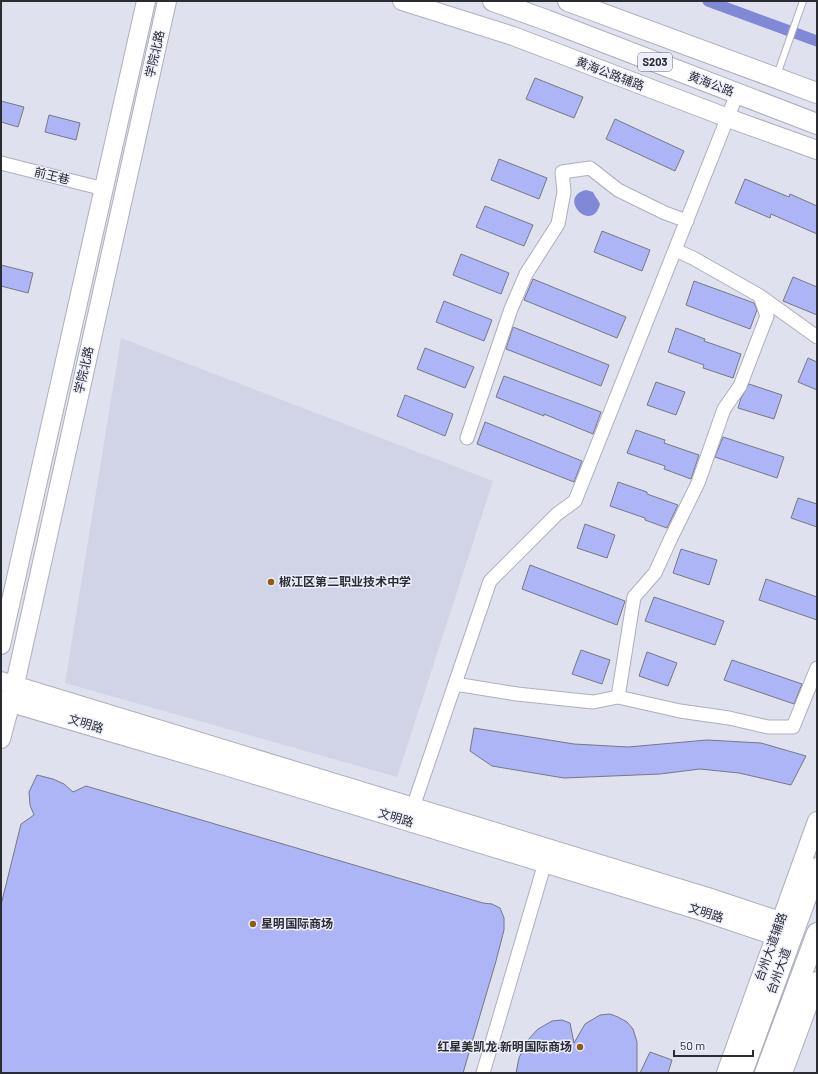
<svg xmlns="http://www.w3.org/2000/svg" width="818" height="1074" viewBox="0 0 818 1074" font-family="Barlow,'Noto Sans SC',sans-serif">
<rect width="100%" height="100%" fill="#dfe1ef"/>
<path fill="#d1d4e7" d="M121,338L493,481L397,777L65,683Z"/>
<path fill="#8188d5" d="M586,190L593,192C595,197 598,199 600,204C592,235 556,197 586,190Z"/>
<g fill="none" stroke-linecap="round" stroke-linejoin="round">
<path stroke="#8188d5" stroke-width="11" d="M708,1L817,41"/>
</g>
<path fill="#adb5f6" stroke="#767884" d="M535,78L583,97L574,118L526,99Z
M1,101L24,107L18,127L1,122Z
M49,115L80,123L76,140L45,132Z
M615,119L684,151L675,171L606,139Z
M499,159L547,178L539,199L491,180Z
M745,179L789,197L790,194L817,206V234L771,214L770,218L735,203Z
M485,206L533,225L524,246L476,227Z
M602,231L650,250L642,271L594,252Z
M461,254L509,273L501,294L453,275Z
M1,265L33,273L28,293L1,286Z
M793,277L817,287V315L783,301Z
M533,279L626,317L617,338L524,300Z
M694,281L754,303L757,310L750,329L686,305Z
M444,301L492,320L484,341L436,322Z
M513,327L609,365L601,386L506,349Z
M676,328L705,339L704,341L741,354L733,378L703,368L704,365L668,352Z
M425,348L474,367L465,388L417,369Z
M808,358L817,362V390L798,382Z
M504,376L601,412L593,434L544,414V416L496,397Z
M656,382L685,392L676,415L647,405Z
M749,384L782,395L774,419L738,408L741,398Z
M405,395L453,414L445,436L397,416Z
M485,422L582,461L574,482L477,444Z
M636,430L665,440L664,443L699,455L691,479L664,469L665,466L627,453Z
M723,437L784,457L777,478L715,457Z
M618,482L647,492V494L678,505L667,528L645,520V518L610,506Z
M798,498L817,504V527L791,518Z
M585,524L615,535L607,558L577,548Z
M681,549L717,560L709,585L673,573Z
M530,565L625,601L617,625L522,589Z
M766,579L817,597V620L759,600Z
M654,597L724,621L715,645L645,621Z
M581,650L610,660L602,684L572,674Z
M647,652L677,663L668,686L639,676Z
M732,660L802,684L794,704L724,680Z
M474,728L574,744L628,747L707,740L761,743L806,756L791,785L739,773L700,769L660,774L564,778L492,766L470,751Z
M37,775L53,779L64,784L73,792L86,786L483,903L492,904L500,908L504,918V930L496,961L463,1073H1V905L21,824L34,815L30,805L29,792Z
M610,1014L618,1017L627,1022L633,1029L637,1042V1073H516L519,1058L526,1042L538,1029L552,1021L562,1020L570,1023L574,1043L585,1024L600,1015Z
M650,1052L672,1060L668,1073H640Z"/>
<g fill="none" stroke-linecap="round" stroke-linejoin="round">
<g stroke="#adafbc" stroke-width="8">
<path id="lane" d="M777,75L803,1"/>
</g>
<g stroke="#adafbc" stroke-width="15">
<path id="street" d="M1,163L104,189
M760,296L817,337
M467,438L511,309L526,274L558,224L564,192L562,172L590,168L618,190L665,213L687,221
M455,684L517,694L593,702L618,697L680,711L729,718L768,727H793L817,668
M618,697L634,597L655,573L671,538L698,483L724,409L740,386L767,316L760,296L693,258L675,250
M413,807L490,581L557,514L575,501L737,94
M483,1073L547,856"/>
</g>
<g stroke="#adafbc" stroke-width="20">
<path id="secondary" d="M402,1L513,36L728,118L817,150
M1,645L146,1
M1,681L708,897L780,921
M1,700L229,767L704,912L790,941
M1,739L11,702L167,1
M726,1073L817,821
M783,1073L817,981"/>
</g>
<g stroke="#adafbc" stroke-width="22">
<path id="primary" d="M493,1L546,20L817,124
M568,1L817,93
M742,1073L817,868
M765,1073L817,933"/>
</g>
<use href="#lane" stroke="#fff" stroke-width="6"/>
<use href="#street" stroke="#fff" stroke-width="13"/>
<use href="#secondary" stroke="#fff" stroke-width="18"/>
<use href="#primary" stroke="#fff" stroke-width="20"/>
</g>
<g fill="#905b0e" stroke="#eceefc" stroke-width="1.5">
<circle cx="271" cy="582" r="4"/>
<circle cx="253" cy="924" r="4"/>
<circle cx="580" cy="1047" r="4"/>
</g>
<g text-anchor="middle" stroke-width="3" stroke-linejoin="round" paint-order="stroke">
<rect fill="#eceefc" stroke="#65666e" stroke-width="1" x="638" y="53" width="34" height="18" rx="3"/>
<g font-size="11" font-weight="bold" fill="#2b2c31">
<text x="655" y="66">S203</text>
</g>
<g font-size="12" fill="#2b2c31" stroke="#eceefc">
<text transform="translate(155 54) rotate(-77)" y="4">学院北路</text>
<text transform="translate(610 74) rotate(21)" y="4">黄海公路辅路</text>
<text transform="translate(711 84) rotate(21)" y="4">黄海公路</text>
<text transform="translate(52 176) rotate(14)" y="4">前王巷</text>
<text transform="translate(84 370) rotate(-77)" y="4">学院北路</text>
<text transform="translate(86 724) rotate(17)" y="4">文明路</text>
<text transform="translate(396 818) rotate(17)" y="4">文明路</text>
<text transform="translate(706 913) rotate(18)" y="4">文明路</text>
<text transform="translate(771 947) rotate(-70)" y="4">台州大道辅路</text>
<text transform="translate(779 971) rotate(-70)" y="4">台州大道</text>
</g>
<g font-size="12" font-weight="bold" fill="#2b2c31" stroke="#eceefc" text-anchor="start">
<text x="279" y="586">椒江区第二职业技术中学</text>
<text x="261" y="928">星明国际商场</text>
<text x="572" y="1051" text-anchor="end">红星美凯龙·新明国际商场</text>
</g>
</g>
<rect width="818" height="1074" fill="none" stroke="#2b2c31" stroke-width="4"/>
<path d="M674 1050v6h79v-6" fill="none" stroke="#2b2c31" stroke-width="2"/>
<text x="680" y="1050" font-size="12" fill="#2b2c31" stroke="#eceefc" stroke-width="3" paint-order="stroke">50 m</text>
</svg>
